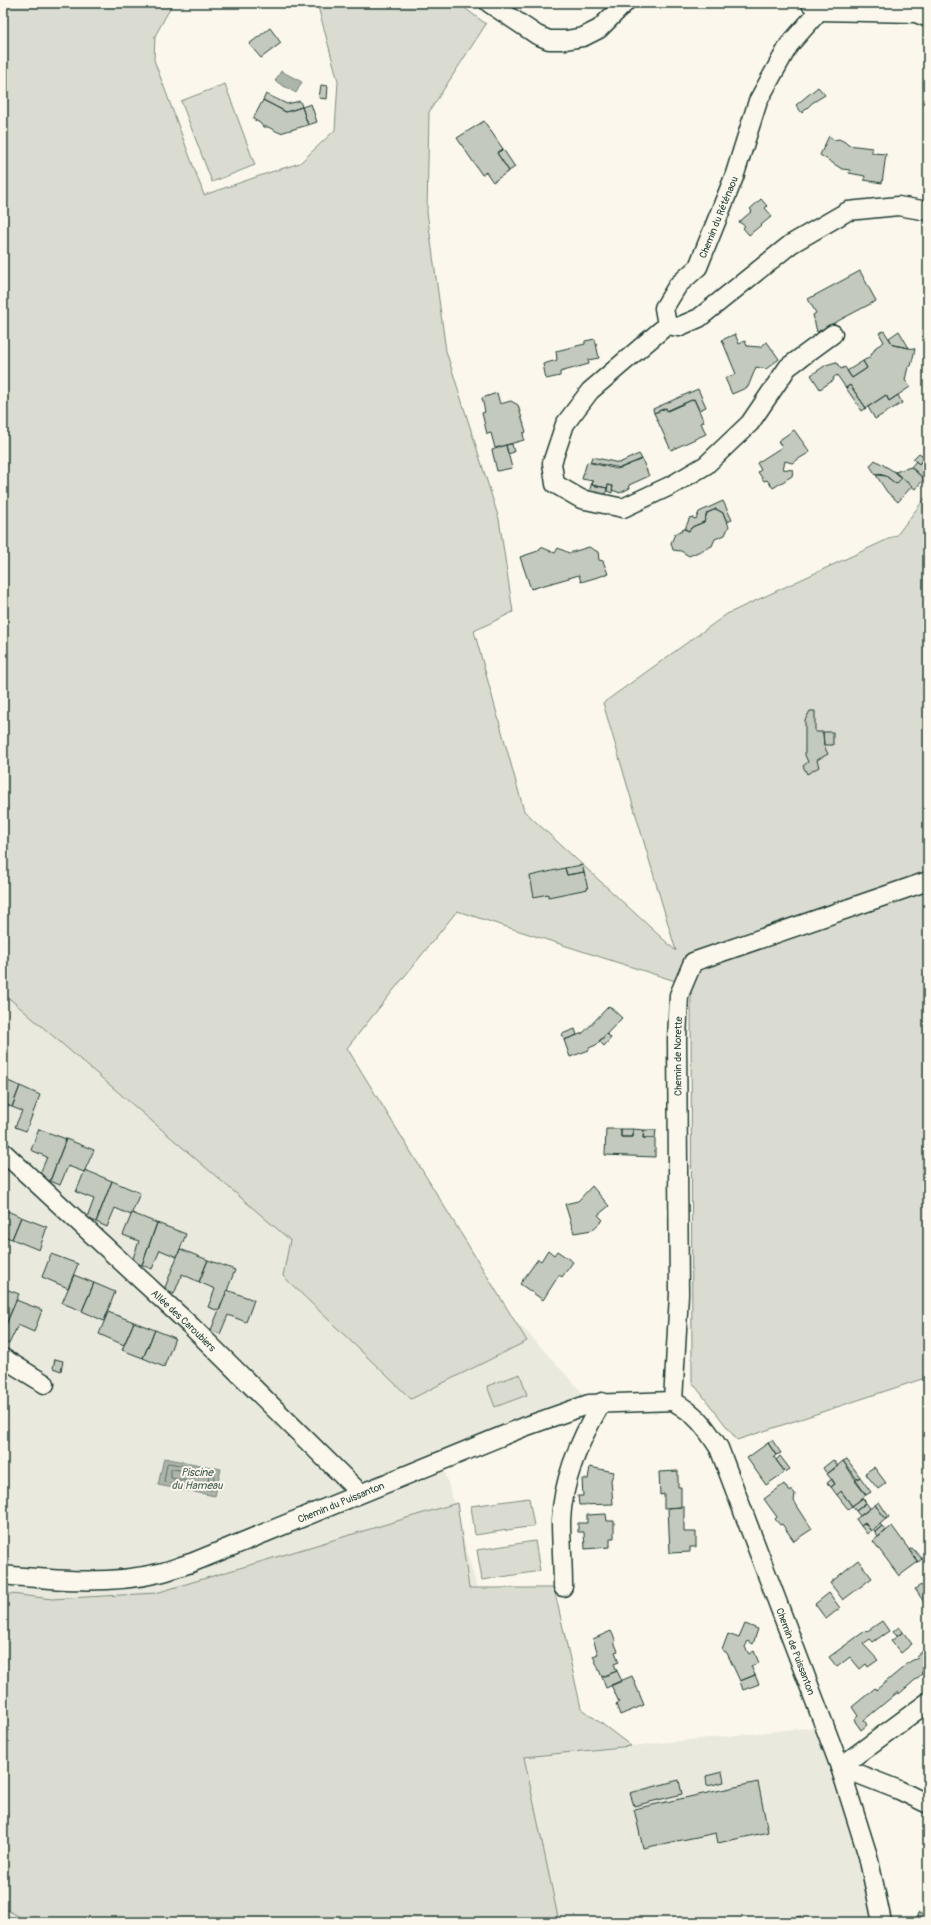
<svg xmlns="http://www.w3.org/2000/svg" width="931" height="1925" viewBox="0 0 931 1925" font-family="Pangolin,sans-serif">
<rect width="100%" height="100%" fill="#fbf7ec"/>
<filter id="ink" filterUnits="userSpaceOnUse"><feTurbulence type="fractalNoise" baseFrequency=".025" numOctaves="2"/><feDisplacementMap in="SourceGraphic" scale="8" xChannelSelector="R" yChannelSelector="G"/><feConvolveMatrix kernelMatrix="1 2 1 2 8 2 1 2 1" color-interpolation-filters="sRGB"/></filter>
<g filter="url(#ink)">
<path fill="#eae9de" d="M3,615L480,1291L525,1330L588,1399L443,1465L524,1757L835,1725L885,1886L887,1922H3Z"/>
<path fill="#dbdcd1" stroke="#7d8c82" d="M3,3H173L155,36L154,60L204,195L271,172L300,163L335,130L338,81L317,3H458L486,24L429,112L427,212L446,351L499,519L513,612L474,631L524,811L676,951L603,703L727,614L897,535L928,494V1377L737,1440L692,1382L691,986L457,911L347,1048L527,1341L411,1399L283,1276L290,1240L3,993Z
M225,84L255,165L212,182L181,101Z
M520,1374L527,1395L495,1407L487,1386Z
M529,1498L534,1526L475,1535L471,1506Z
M457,1503L469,1588H554L581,1708L631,1746L524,1757L559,1922H30L3,1908V1593L52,1599L156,1593Z
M535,1541L540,1571L482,1580L477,1550Z"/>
<path fill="#adb4aa" stroke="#74847b" d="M281,71L302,82L296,93L275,81Z
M164,1458L221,1469L215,1496L158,1485Z"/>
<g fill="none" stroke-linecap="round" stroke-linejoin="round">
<path stroke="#586d63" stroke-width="1" d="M169,1463L215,1472L212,1490L164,1482L167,1464Z
M173,1469L209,1475L208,1484L206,1485L171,1478V1470Z"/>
</g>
<path fill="#c4c9be" stroke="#1f3d34" d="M270,28L281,43L261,58L249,44Z
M321,85L328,86L327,99L319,98Z
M818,87L825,95L812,103L802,113L796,105Z
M266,94L287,104L300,101L302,107L286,112L263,100Z
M263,100L286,112L302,107L308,125L280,133L268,127H263L260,123L253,119Z
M311,104L317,122L308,125L302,107Z
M484,121L503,149L497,153L509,171L493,182L486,172L482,175L457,138Z
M829,136L834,140L839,139L845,142L848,145L872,148V153L886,154L882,183L864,180L865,176L849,173L850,170L842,169L820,155Z
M503,149L515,167L509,171L497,153Z
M761,199L767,206L765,208L772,216L749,235L743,228L745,226L739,222L752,211L750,209Z
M860,271L876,301L817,332L813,315L816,313L808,299Z
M884,331L893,345L915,349L911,366L908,367L905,380L910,387L889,401L886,395L866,408L850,385L846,388L837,375L833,378L834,380L820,389L811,375L826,365L836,362L841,369L845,367L852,378L867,368L863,361L870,357L876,347L884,342L879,333Z
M899,331L909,348L893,345L889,338Z
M735,334L739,344L745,341L747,346L760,347L767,342L779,359L766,369L756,367L748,387L732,394L725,378L736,374L722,340Z
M595,339L599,358L588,360L589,364L560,372V376L546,379L543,364L557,360L556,351L585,344V341Z
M863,361L867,368L852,378L847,371Z
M850,385L866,408L862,411L846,388Z
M698,389L706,407L699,410L694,399L667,411L666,408L654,413L653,409Z
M497,393L500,404L511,401L518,405L526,432L523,433L524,440L495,448L491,433L487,434L482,413L485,412L482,398Z
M886,395L889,401L898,395L902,403L875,419L868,407Z
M694,399L704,422L701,423L706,434L671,450L654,413L666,408L667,411Z
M794,430L810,452L792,463L785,461L783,469L793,470L792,476L773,488L767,480L764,481L758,472L761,470L757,463L782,447L778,441Z
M512,444L514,452L508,454L506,445Z
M506,445L512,468L497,471L492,450Z
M928,449V470L922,477L911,467L916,461L919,464L925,457L922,455Z
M919,453L925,457L919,464L913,459Z
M639,454L642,459L621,468L590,462L592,457L619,463Z
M642,459L649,476L629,485L630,488L620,493L612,490L613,486L608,485L607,488L592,485L593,481L582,479L587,462L617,469Z
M875,460L895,472L902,478L896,484L886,476L876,475L870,466Z
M911,467L924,479L915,489L895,472Z
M879,474L886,476L896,484L902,478L912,486L898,502L887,492L876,475Z
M592,481V485L607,488L604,502L588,498Z
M608,485L613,486L612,493L607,491Z
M723,501L732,520L727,522L723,513L716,509L707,513L704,522L692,527L689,531L685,529L690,517L696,519L699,512Z
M716,509L723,513L729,526L725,535L715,539L712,546L689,556L681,551L673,550L671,543L675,534L684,529L689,531L692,527L704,522L707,513Z
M541,547L555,553L558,548L569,553L589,547L598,552L599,560L603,561L608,574L581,582L579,575L531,589L520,557L538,551Z
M810,711H815V732H823L824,746L828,754L817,760L819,767L807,774L803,766L808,762L805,755V720Z
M823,732H833V745H824Z
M582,865L584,872L567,875L565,868Z
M565,868L567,875L584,872L588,889L548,897V894L534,897L530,876Z
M609,1006L622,1018L596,1045L589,1048V1050L570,1057L564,1040L583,1033Z
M575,1029L577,1035L564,1040L562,1034Z
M607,1034L611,1038L604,1046L599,1041Z
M3,1079L20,1086L12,1107L3,1103Z
M20,1086L40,1095L26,1131L15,1127L22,1111L12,1107Z
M39,1129L66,1139L50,1181L39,1176L47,1157L31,1150Z
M606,1129H621V1137H633V1129L644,1130L643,1138H655V1157L605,1155Z
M621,1129H633V1137H621Z
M644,1130H656L655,1138H643Z
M66,1139L94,1150L84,1172L68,1166L60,1185L50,1181Z
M85,1170L112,1181L96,1222L87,1218L94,1199L76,1192Z
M112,1181L140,1193L131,1215L115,1208L107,1227L96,1222Z
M592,1186L609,1206L598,1215L603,1220L592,1230L574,1233L565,1204L578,1201Z
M3,1209L21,1217L12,1239L3,1236Z
M132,1213L157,1223L142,1265L132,1261L139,1241L123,1235Z
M21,1217L47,1227L39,1250L12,1239Z
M157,1223L186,1234L177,1257L160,1250L152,1269L142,1265Z
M180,1249L208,1260L199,1282L182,1274L174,1294L164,1290Z
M548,1250L554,1255L557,1251L573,1262L562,1277L559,1275L543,1300L520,1284L538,1259L541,1261Z
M51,1254L78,1264L68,1288L42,1277Z
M208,1260L235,1270L219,1311L208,1307L215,1289L199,1282Z
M74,1275L94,1283L82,1311L62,1303Z
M94,1283L115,1292L104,1321L82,1311Z
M3,1288L19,1294L4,1329L3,1328Z
M227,1290L254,1300L246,1322L228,1315L220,1334L211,1330Z
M16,1300L42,1310L34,1332L18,1325L9,1344L3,1341V1332Z
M108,1312L134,1322L124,1345L99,1334Z
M134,1322L155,1330L143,1358L122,1350Z
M155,1330L175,1338L164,1367L143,1358Z
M55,1359L63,1361L61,1371L53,1368Z
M772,1440L781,1453L776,1455L768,1443Z
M768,1443L776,1455L774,1457L785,1472L766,1485L747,1458Z
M780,1456L790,1469L785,1472L776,1460Z
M847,1459L860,1477L857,1479L843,1461Z
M833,1460L838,1466L827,1474L823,1468Z
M843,1461L866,1495L852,1506L841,1491L837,1495L831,1487L835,1484L827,1474Z
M590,1467L614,1472L611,1480L613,1504L579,1505L578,1496H583L582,1479H588Z
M874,1467L886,1483L878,1489L865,1473Z
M678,1471V1487H681V1507L664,1508V1494L660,1495L659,1472Z
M860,1477L871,1492L866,1495L855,1481Z
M832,1479L835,1484L831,1487L827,1483Z
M784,1484L789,1491H793L795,1494L794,1501L812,1529L794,1541L782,1524L780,1525L775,1519L777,1517L764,1499Z
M841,1491L852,1506L848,1509L837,1495Z
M863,1498L866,1503L856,1511L852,1506Z
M879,1502L889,1517L886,1519L875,1505Z
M866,1503L870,1508L860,1516L856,1511Z
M875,1505L886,1519L871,1531L865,1523L861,1526L856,1519Z
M684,1507V1532H696V1547H690V1552L670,1553L668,1508Z
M606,1514L607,1521H614V1538H610V1547L585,1549L584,1532H578V1523H587V1515Z
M865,1523L871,1531L867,1534L861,1526Z
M880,1524L882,1526L875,1532L873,1529Z
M882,1526L886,1531L878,1537L875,1532Z
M892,1526L918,1562L899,1576L873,1541Z
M912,1548L922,1559L918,1562L909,1550Z
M858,1560L872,1578L843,1600L830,1583Z
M921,1585L928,1595V1599L924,1602L915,1589Z
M829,1593L840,1608L826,1619L815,1604Z
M882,1621L889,1631L873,1642L870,1639L863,1644L878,1660L868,1667L866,1664L860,1669L850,1657L837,1667L829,1657L865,1631L866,1632Z
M745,1624L758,1629L753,1644L748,1641L745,1647L749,1654L754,1651L759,1663L751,1666L755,1675L740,1681L727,1653L722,1650L728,1634L739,1638Z
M899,1627L903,1632L897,1636L893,1632Z
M611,1631L616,1641L614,1642L618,1651L615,1652L619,1662L614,1664L617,1671L602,1677L593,1656L598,1654L593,1639Z
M903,1632L912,1644L901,1653L891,1641Z
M928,1646V1672L926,1669L921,1673L922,1674L899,1694L898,1692L864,1720L867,1725L861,1730L854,1720L858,1716L852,1707L875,1688L876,1690L911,1661L918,1658L916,1656Z
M617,1671L622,1681L606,1688L602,1677Z
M755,1675L759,1684L743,1690L740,1681Z
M632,1676L644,1705L620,1715L616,1704L619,1702L611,1685Z
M722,1772L724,1782L707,1786L706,1776Z
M679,1780L682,1794L634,1806L630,1793Z
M758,1782L768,1832L718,1843L716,1833L643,1848L634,1809Z
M918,1913L928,1917V1922H915Z
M801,1916L802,1922H774Z"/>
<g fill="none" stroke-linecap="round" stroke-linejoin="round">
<g stroke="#1f3d34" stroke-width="21">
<g id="minor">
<path d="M489,3L537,35L549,40H566L583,37L599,29L625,3"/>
<path d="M811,4L819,11L916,13L928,18"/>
<path d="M819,11L789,45L758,101L734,177L698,267L678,285L664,308L667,325L678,327L699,318L791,244L848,211L898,206L928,211"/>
<path d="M667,325L590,391L565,424L552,463L555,484L581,499L623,508L672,485L706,465L750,423L788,367L833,334"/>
<path id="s1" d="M3,1152L191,1326L360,1493"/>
<path d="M3,1358L45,1384"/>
<path id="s2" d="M673,1401L679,1294L677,1040L679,995L693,962L928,881"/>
<path id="s3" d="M673,1401C697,1415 704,1425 719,1448L840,1767L868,1856L882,1922"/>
<path id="s4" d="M3,1575C53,1580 109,1585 159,1573C169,1571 180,1566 191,1563L524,1427L589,1404L673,1401"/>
<path d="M563,1587C563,1565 561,1542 561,1520C563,1479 581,1437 602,1402"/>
<path d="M840,1767L928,1702"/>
<path d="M840,1767L899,1790L928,1804"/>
</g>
</g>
<use href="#minor" stroke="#fbf7ec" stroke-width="18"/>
</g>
</g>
<g text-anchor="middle" stroke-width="4" stroke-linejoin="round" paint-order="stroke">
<g font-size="10" fill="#1f3d34" stroke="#fbf7ec">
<text transform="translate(718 217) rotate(-68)" y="4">Chemin du Réténaou</text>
<text dy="4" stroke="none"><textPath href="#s2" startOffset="345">Chemin de Norette</textPath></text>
<text dy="4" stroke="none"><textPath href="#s1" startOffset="247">Allée des Caroubiers</textPath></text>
<text dy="4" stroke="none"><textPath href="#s4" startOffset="352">Chemin du Puissanton</textPath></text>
<text dy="4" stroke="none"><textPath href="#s3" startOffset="284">Chemin de Puissanton</textPath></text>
</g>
<g font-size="11" font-style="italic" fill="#425b52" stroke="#fbf7ec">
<text x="197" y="1476">Piscine<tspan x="197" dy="13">du Hameau</tspan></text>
</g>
</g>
<rect width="931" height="1925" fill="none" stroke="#fbf7ec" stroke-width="16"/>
<rect x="8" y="8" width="915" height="1909" fill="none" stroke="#1f3d34" stroke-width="1.5" filter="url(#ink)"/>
</svg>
